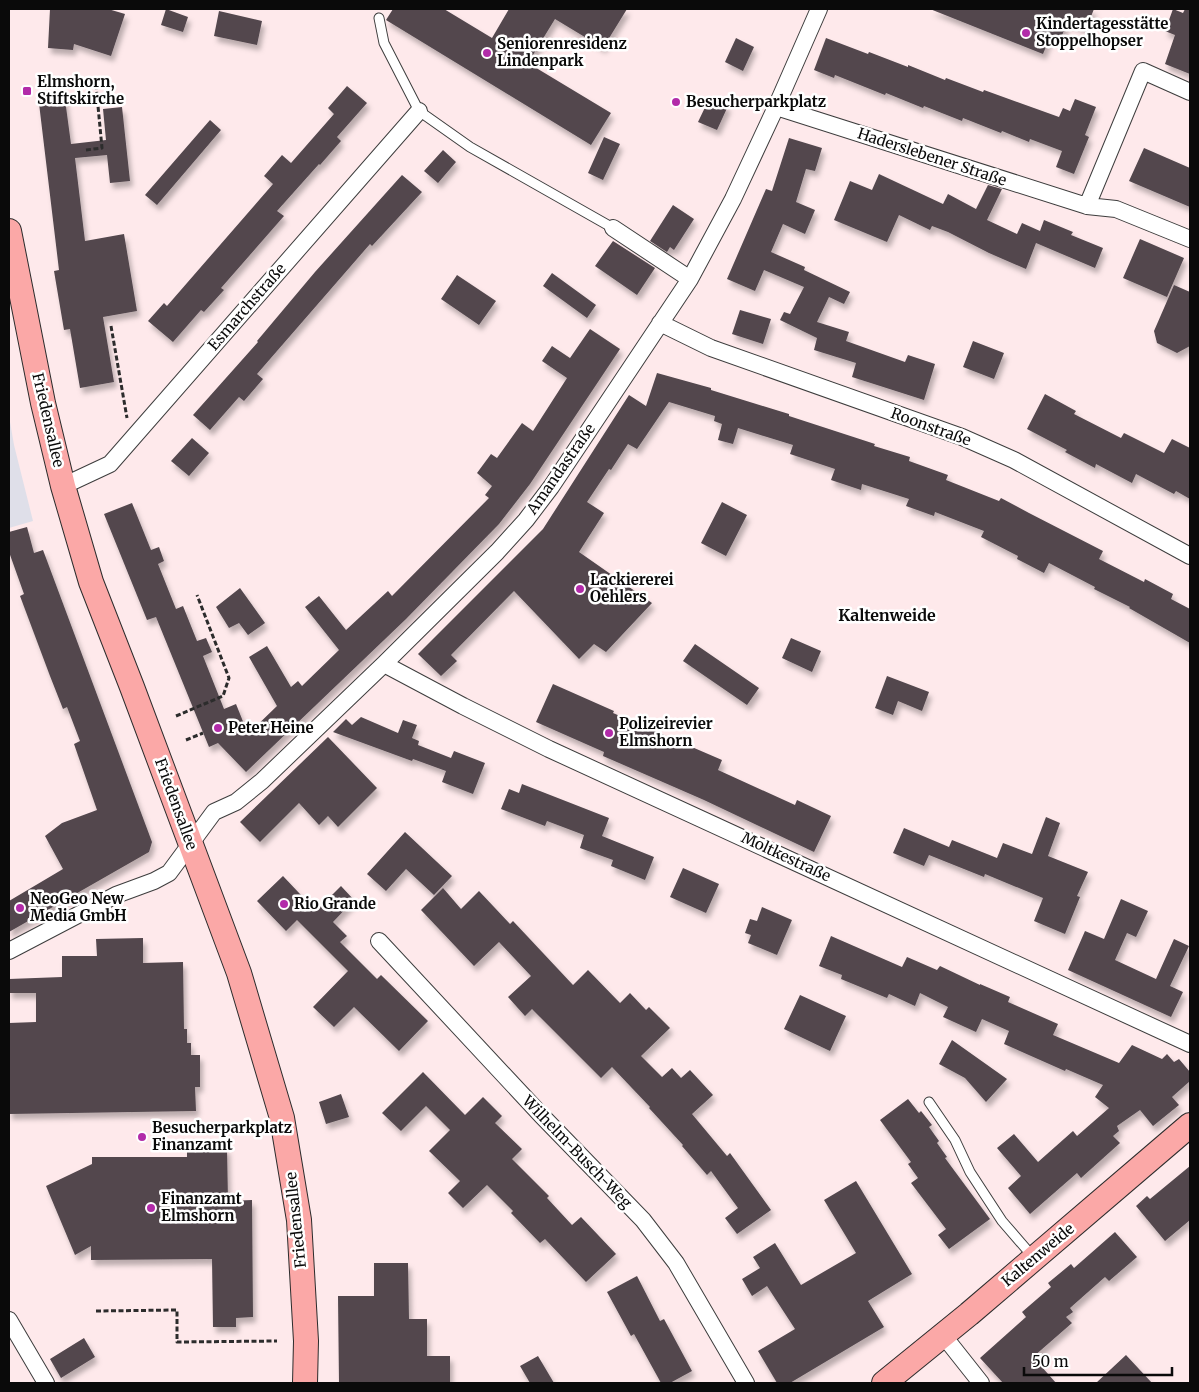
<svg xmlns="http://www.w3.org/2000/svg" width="1199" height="1392" viewBox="0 0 1199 1392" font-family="Merriweather,serif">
<defs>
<filter id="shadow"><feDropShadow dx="3" dy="5.5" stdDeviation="2.5" flood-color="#0004"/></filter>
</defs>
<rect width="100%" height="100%" fill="#fee9eb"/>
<path fill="#dfdfe9" d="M9,416L14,445L33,521L9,528Z"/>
<path fill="#52474d" filter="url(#shadow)" d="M50,9H108L125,14L111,56L74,44L73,50L48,48Z
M166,9L188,17L183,32L161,25Z
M393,9H444L492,38L509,9H627L603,48L555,19L528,63L611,113L591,145L386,20Z
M930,9H1094L1086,29L1067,22L1060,41L1050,37L1043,54Z
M1173,9L1183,13L1185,9H1190V74L1165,64L1175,35L1165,31Z
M219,11L262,21L257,45L214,36Z
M736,38L754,47L743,71L725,62Z
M826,38L868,54L869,52L908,67V65L945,80L946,78L983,92L984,90L1059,117L1063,108L1070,111L1075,99L1096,107L1085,135L1089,137L1074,174L1056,167L1062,151L1030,139L1029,142L1002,131L1001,133L963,118L962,121L924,106L923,108L886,93L885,95L835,75L834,78L814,70Z
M347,86L367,103L337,137L341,141L320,165L319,164L277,211L284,216L221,288L224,290L204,312L201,310L173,342L148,321L164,303L167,306L273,184L264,176L282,155L291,163L334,114L328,108Z
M64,92L71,144L106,140L103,109L122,107L130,181L110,183L107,155L75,158L85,241L124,234L137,311L103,317L114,382L80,388L70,329L64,330L54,271L59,270L38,95Z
M710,97L728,106L717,130L698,122Z
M210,120L221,130L157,205L145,195Z
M604,137L620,144L603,180L588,173Z
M789,138L822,148L815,171L806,169L796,202L815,210L805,234L783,224L771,252L805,267L804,270L850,292L844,304L829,297L817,322L849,332L846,341L905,362L908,355L935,364L924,400L852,377L856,363L814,350L817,338L780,320L784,312L790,314L804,287L764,270L755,291L727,279L766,189L772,191Z
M1144,148L1190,168V207L1129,181Z
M443,150L456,162L438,183L424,171Z
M879,174L943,204L948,194L976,209L988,185L1002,189L987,220L1017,234L1022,223L1040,231L1044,220L1073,232L1071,235L1103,248L1095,268L1036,243L1026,269L989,253L948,232L932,226L930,230L899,215L887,242L834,220L850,181L872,190Z
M402,175L422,192L372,246L370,244L257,374L263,379L244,401L239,397L210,430L193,415L258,342L257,341L315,272Z
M673,205L694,219L674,250L670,247L667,252L650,241Z
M1140,239L1184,258L1167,297L1123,278Z
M613,241L655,268L637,295L595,266Z
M552,273L596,305L587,318L543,286Z
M457,275L496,301L479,325L441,299Z
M1174,285L1190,292V346L1177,353L1157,343L1154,331Z
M740,310L771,319L763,344L732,334Z
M590,329L620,349L530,484L499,524L406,619L246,772L218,743L209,747L156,617L147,620L104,514L132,503L151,550L159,547L164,561L158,564L176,609L183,606L197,641L206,638L212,652L203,656L224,709L236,704L248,734L277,706L249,657L267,646L291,687L298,681L302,686L339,650L305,607L319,596L346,630L388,591L392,596L489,498L485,495L492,486L477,473L491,454L497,458L522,423L533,431L567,378L542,361L552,346L570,358Z
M973,341L1004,353L994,379L963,367Z
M657,373L711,388V390L789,414V416L875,444L874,446L910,457L909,461L948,475L946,480L999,501L1001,498L1029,513L1103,551L1099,559L1144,582L1145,579L1173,594L1171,599L1190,609V643L1129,608L1130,607L1094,589L1095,587L1049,563L1044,573L1017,559L1018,556L981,537L984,531L935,512L934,516L906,506L909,499L862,484L861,490L831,480L835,469L790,454L793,445L738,428L733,444L718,440L722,424L714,421L715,416L669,402L637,449L628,444L611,470L609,469L587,502L604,513L579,552L652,603L606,652L594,644L579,659L514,591L451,655L457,661L441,676L418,654L543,529L629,395L646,406Z
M1045,394L1076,411L1074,414L1121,438L1124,433L1164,453L1172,439L1190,448V499L1176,491L1174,494L1136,474L1132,483L1096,464L1095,468L1065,452L1067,450L1027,429Z
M192,438L209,453L189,476L171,461Z
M722,502L747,515L726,556L701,543Z
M27,527L34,553L43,550L152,842L149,852L9,932V901L63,869L45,836L62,823L97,810L74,744L80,741L67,707L63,709L50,676L20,596L24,594L9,552V532Z
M240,588L265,623L248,635L239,623L229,628L216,607Z
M791,638L821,651L812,672L782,658Z
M695,644L759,688L747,705L683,661Z
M887,676L929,692L922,711L898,701L893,715L875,708Z
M553,684L614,711L613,713L722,760L718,770L795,805L797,800L831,816L814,852L704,800L603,756L604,752L536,722Z
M361,717L398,733L403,720L417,725L412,738L419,741L418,745L451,758L454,751L485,763L473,794L442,782L446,771L413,759L412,761L333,732L346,719L352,725Z
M328,737L377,788L338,827L328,816L319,825L299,803L260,842L240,822Z
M522,784L609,818L602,836L654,857L645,880L611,866L613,860L580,848L584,835L547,821L545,826L501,809L509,789L519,793Z
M1046,817L1060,823L1048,856L1088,872L1077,896L1080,897L1065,934L1034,921L1043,898L985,874L984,877L929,855L924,866L893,853L904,828L949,847L952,840L997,858L1003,843L1032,854Z
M405,832L452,876L434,895L406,869L386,891L367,874Z
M683,868L719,884L706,913L670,897Z
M283,876L316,911L341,886L354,900L333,922L347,936L340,942L377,979L381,975L428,1021L399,1051L354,1007L334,1027L313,1007L348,971L297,920L286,931L257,901Z
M443,888L461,909L479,891L510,924L513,921L573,985L588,970L620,1003L630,993L646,1010L649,1007L670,1028L641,1056L662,1077L672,1068L681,1078L690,1070L713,1095L692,1114L727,1156L730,1153L771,1210L737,1234L725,1218L738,1208L711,1171L707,1175L682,1146L683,1145L649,1108L650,1107L612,1067L601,1078L532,1009L525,1016L508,997L531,976L499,942L474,966L421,910Z
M1121,899L1148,911L1136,937L1127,933L1115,960L1156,979L1174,939L1189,946L1170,986L1183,992L1171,1017L1068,970L1085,931L1104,939Z
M762,907L792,920L777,955L748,943L751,935L745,933L750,919L757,921Z
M831,936L902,967L907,957L937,970L940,966L980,985V984L1010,997L1008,1002L1058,1024L1053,1035L1119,1063L1132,1045L1162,1059L1167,1054L1174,1062L1179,1059L1190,1072V1081L1172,1097L1179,1105L1153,1126L1140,1110L1117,1126L1119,1131L1113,1136L1120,1143L1081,1178L1077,1173L1030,1214L1008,1188L1021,1176L997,1148L1014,1134L1038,1162L1073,1131L1077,1136L1109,1108L1095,1097L1103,1085L1066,1069L1065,1071L1004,1044L1009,1031L982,1019L976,1032L943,1017L948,1007L920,993L915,1006L889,994L887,998L841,979L842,975L819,966Z
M143,938V963L183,962L184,1029H187V1043H191V1055H200V1087H195L196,1111L9,1114V1023L36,1022V993H9V979L62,977V956H97L96,939Z
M800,995L846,1016L830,1051L784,1029Z
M952,1040L1007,1079L986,1102L965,1078L939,1064Z
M423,1072L465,1115L483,1097L502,1116L495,1123L522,1149L512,1159L549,1196L547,1198L572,1225L581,1217L616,1254L586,1282L545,1239L540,1243L511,1213L513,1211L487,1185L463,1208L448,1193L460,1181L429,1151L450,1130L426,1106L401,1131L382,1113Z
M341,1094L349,1117L326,1124L319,1102Z
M908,1099L919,1113L921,1111L932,1125L929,1127L939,1141L937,1143L947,1157L945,1158L990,1219L949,1249L938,1235L946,1229L911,1183L918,1178L908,1164L911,1162L880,1120Z
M187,1148H227L228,1201L252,1200L253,1317L236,1318V1327H213L212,1259L91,1260V1246L75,1255L46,1186L92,1164V1157H187Z
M1190,1166V1220L1165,1241L1136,1206L1147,1196L1150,1199Z
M856,1181L912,1274L868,1301L884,1327L790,1383H777L758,1351L795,1329L767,1286L752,1296L742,1279L760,1268L753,1257L775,1243L801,1285L856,1253L824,1200Z
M1115,1232L1137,1257L1109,1281L1105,1277L1070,1308L1073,1312L1066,1317L1072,1323L1033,1357L1056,1383H1003L980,1358L1026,1317L1022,1312L1051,1287L1048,1283L1071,1264L1074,1268Z
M374,1263H408L409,1319H427V1356H450V1383H339L338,1296H374Z
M637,1276L660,1321L664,1319L692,1371L670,1383H661L634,1334L631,1336L607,1292Z
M84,1338L95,1357L61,1378L50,1359Z
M1126,1355L1152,1383H1096Z
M538,1356L554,1383H530L520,1366Z"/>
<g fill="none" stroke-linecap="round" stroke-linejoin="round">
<g stroke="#3d3d3d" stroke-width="11">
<path id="service" d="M379,18L384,43L419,111L470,147L613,228
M929,1102L955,1140L970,1172L985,1195L1002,1221L1034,1258"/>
</g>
<g stroke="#3d3d3d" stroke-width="18">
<path id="minor" d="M776,107L1087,206L1116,209L1190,239
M1087,206L1143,71L1190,92
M613,228L690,279
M660,323L711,348L962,437L1014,460L1190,556
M63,486L110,464L419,111
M384,664L463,706L549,749L1190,1044
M379,941L542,1116L643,1220L676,1263L746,1383
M9,951L116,895L154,881L169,873L214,812L236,802L262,781L384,664L497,552L526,520L551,487L690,279L733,199L776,107L819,9
M9,1320L46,1383
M943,1335L981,1383"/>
</g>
<g stroke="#2c2c2c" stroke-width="26">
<path id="secondary" d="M9,231L43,403L63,486L91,582L132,687L239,973L282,1118L299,1220L306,1341L305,1383
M884,1383L969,1314L1190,1125"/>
</g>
<path stroke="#2c2c2c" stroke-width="3" stroke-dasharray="5 2.5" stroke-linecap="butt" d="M86,150L102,148L96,85
M111,326L127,418
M176,716L223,696L229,678L197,595
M186,740L203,733
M96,1311L177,1310V1342L277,1341"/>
<use href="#service" stroke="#fff" stroke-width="9"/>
<use href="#minor" stroke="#fff" stroke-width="16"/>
<use href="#secondary" stroke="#fba8a7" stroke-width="24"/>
</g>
<g fill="#b22ba9" stroke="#fff" stroke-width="2">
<circle cx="1026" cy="33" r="5"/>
<circle cx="487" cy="53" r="5"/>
<rect x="22" y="86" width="10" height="10" rx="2.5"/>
<circle cx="676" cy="102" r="5"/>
<circle cx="580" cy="589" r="5"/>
<circle cx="218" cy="728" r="5"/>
<circle cx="609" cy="733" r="5"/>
<circle cx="284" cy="904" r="5"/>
<circle cx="20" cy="908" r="5"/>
<circle cx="142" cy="1137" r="5"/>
<circle cx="151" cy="1208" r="5"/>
</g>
<g text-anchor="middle" stroke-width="5" stroke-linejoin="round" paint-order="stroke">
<g font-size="15" font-weight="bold" fill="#0a0a0a" stroke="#fff" text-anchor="start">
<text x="1036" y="29">Kindertagesstätte<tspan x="1036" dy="17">Stoppelhopser</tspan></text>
<text x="497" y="49">Seniorenresidenz<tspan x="497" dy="17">Lindenpark</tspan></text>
<text x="37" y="87">Elmshorn,<tspan x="37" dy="17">Stiftskirche</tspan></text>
<text x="686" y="107">Besucherparkplatz</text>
<text x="590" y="585">Lackiererei<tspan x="590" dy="17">Oehlers</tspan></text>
<text x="619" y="729">Polizeirevier<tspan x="619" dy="17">Elmshorn</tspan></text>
<text x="228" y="733">Peter Heine</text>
<text x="30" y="904">NeoGeo New<tspan x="30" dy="17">Media GmbH</tspan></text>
<text x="294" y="909">Rio Grande</text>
<text x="152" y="1133">Besucherparkplatz<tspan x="152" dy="17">Finanzamt</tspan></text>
<text x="161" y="1204">Finanzamt<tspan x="161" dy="17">Elmshorn</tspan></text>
</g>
<g font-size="15" fill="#0a0a0a" stroke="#fff">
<text transform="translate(932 157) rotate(18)" y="5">Haderslebener Straße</text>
<text transform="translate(247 307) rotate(-49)" y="5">Esmarchstraße</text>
<text transform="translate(48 420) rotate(77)" y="5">Friedensallee</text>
<text transform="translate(931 427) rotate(20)" y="5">Roonstraße</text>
<text transform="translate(561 469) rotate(-55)" y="5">Amandastraße</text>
<text transform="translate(176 804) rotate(70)" y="5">Friedensallee</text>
<text transform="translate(786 857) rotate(25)" y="5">Moltkestraße</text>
<text transform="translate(577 1152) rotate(46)" y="5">Wilhelm-Busch-Weg</text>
<text transform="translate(296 1220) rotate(-96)" y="5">Friedensallee</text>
<text transform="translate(1038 1255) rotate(-40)" y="5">Kaltenweide</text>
</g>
<g font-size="16" font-weight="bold" fill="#0a0a0a" stroke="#fff">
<text x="887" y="621">Kaltenweide</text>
</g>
</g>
<rect width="1199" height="1392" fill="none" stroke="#0a0a0a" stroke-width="20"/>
<path d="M1024 1367v8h148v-8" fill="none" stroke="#0a0a0a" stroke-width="2.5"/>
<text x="1032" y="1367" font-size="15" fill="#0a0a0a" stroke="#ffffff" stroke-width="4" paint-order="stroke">50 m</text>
</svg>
